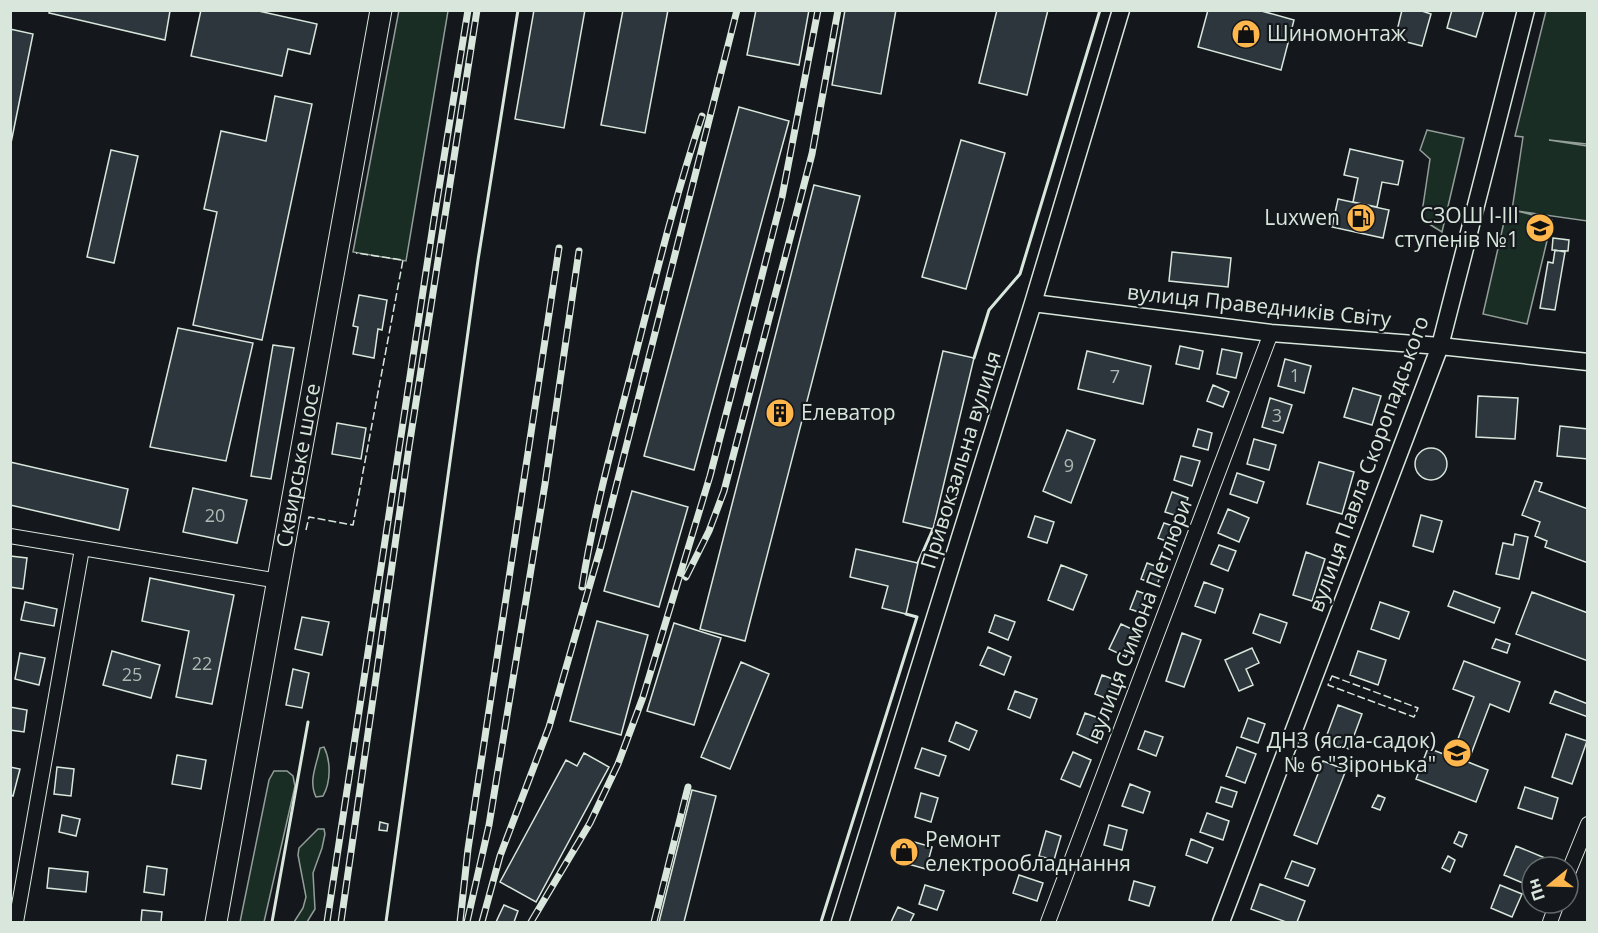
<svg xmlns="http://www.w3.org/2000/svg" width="1598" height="933" viewBox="0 0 1598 933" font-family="'Open Sans',sans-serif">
<rect width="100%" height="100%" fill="#14181c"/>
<path fill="#1a2d24" stroke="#939e99" stroke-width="1.5" d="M399,10L448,11L406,261L353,252Z
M1546,11H1587V144L1549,140L1587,146V221L1517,211L1552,220L1527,324L1483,314L1507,209L1512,210L1523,137L1515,136Z
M1427,130L1464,138L1442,232L1421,219L1430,159L1420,150Z
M324,747C331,761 331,782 323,796L316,797C308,781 317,764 320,748Z
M274,771H287L293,776L295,786L264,922H240L269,780Z
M318,829H324L325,834L322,848L313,873L315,909L307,922H294L303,908L306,897L298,855L299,848Z"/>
<path fill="#2c363c" stroke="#d8e6dc" stroke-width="1.5" d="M50,10H167L170,11L165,40L49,13Z
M201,10H254L317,24L310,54L288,49L282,76L191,56Z
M534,10H585L564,128L515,119Z
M623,10H668L645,133L601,125Z
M756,10H809L799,65L747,55Z
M845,10H896L881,94L832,85Z
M997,10H1048L1027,95L979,83Z
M1208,10H1258L1294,20L1281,70L1198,47Z
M1402,10H1419L1431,14L1422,46L1395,39Z
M1452,10H1484L1476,37L1447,28Z
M10,29L33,34L10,148Z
M275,96L312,104L262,340L193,325L217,212L204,209L221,131L266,141Z
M739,107L789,121L694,470L644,456Z
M961,140L1005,153L966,289L922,277Z
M1350,149L1403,161L1398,185L1382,182L1377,207L1353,202L1358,178L1344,175Z
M111,150L138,156L114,263L87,257Z
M814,185L860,196L745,641L700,629Z
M1338,199L1389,210L1383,238L1332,227Z
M1553,238L1569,240L1568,251L1552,250Z
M1555,250L1565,252L1555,310L1540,308L1548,262L1553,263Z
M1172,252L1231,258L1228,287L1169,281Z
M359,295L387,300L382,330L378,329L374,358L353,354L358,327L353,326Z
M178,328L253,343L226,461L150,447Z
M273,345L294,348L271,479L251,476Z
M1180,346L1203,351L1199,369L1176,364Z
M1222,349L1242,353L1236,378L1217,374Z
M943,351L974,358L933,529L903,522Z
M1087,351L1151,366L1143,404L1078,389Z
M1285,359L1311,366L1304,393L1278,386Z
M1213,385L1229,392L1223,407L1207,401Z
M1353,388L1381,396L1372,425L1344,417Z
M1478,396L1518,398L1515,439L1476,437Z
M1270,398L1292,405L1283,433L1262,427Z
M337,423L366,428L361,459L332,454Z
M1560,426L1588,429V459L1557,456Z
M1198,429L1212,433L1208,450L1193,446Z
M1067,430L1095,440L1071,503L1043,491Z
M1254,439L1276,445L1269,470L1247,464Z
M1415 464a16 16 0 1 1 32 0a16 16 0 1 1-32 0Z
M1181,456L1200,461L1192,486L1174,480Z
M10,462L128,489L119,530L10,505Z
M1319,462L1354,472L1342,514L1307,504Z
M1237,473L1264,482L1257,503L1230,494Z
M1535,481L1542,483L1539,491L1588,509V563L1545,547L1547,541L1535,536L1540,522L1522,515Z
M193,488L247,500L237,543L183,532Z
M632,491L688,507L659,607L604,591Z
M1172,492L1188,498L1181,517L1165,512Z
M1228,509L1249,518L1239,542L1218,533Z
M1421,515L1442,521L1433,552L1413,546Z
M1035,516L1054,522L1047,543L1028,537Z
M1164,523L1179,528L1174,544L1158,538Z
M1515,534L1528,537L1519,579L1496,574L1503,543L1513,545Z
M1219,545L1236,551L1228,571L1211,564Z
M856,549L918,563L906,614L882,608L888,586L850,577Z
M1306,552L1325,559L1312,601L1293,595Z
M10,556L27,558L23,589L10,587Z
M1147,563L1163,569L1157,585L1141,579Z
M1061,565L1087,575L1073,610L1048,600Z
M150,578L234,595L212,704L176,697L189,631L142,621Z
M1204,582L1223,589L1215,613L1195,606Z
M1137,591L1151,596L1144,614L1130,609Z
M1454,591L1500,608L1494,623L1448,606Z
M1532,592L1588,613V661L1516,634Z
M25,602L57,609L54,626L21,620Z
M1380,602L1409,612L1399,639L1371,629Z
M1260,614L1287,623L1280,643L1253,633Z
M995,615L1015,622L1008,640L989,632Z
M302,617L329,622L322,655L295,649Z
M597,621L648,635L621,735L570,721Z
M674,623L721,638L694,725L647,711Z
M1121,624L1138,632L1126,657L1109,649Z
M1182,633L1201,640L1184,687L1166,681Z
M1496,639L1510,644L1507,653L1492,648Z
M988,647L1011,657L1004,675L980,665Z
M1252,648L1259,663L1246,669L1253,685L1239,691L1225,660Z
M112,651L160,665L151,698L103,685Z
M1358,651L1386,660L1378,685L1350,675Z
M20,653L45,658L39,685L15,679Z
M1464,661L1520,682L1509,712L1490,704L1468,762L1488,770L1476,802L1416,779L1428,748L1451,757L1474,697L1453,689Z
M741,662L769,674L730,769L701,757Z
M293,669L309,673L302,708L286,705Z
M1102,675L1121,682L1113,701L1095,694Z
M1015,691L1037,699L1030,718L1008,709Z
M1555,691L1588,704V717L1550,703Z
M1338,705L1362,714L1349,749L1325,740Z
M10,707L27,710L24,732L10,730Z
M1085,713L1106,721L1097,743L1077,734Z
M1248,718L1265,724L1258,743L1241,737Z
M956,722L977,731L969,750L949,741Z
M1145,731L1163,737L1156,756L1138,749Z
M1566,734L1587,741L1572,784L1552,777Z
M1237,747L1256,754L1245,783L1226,776Z
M922,748L946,756L939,776L915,768Z
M1073,752L1091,760L1080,787L1061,779Z
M584,753L609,767L536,902L500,882L566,760L577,766Z
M177,755L206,760L201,789L172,784Z
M1323,761L1346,770L1317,844L1294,835Z
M10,767L20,769L13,796L10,795Z
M57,767L74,769L71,796L54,794Z
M1130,784L1150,792L1143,813L1122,806Z
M1221,787L1237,792L1232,807L1216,802Z
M1525,787L1558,798L1552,819L1518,808Z
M692,790L716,796L684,922H659Z
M921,793L938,798L931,822L915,817Z
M1378,795L1385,798L1380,810L1372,807Z
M1207,813L1229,821L1223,840L1200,832Z
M62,815L80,819L76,836L59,832Z
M380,822L388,824L387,831L379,830Z
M1109,825L1127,830L1122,850L1104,845Z
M1046,831L1061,836L1054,860L1039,856Z
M1459,832L1467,835L1462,847L1454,843Z
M1191,839L1213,848L1207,863L1186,855Z
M907,840L932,847L926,869L901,862Z
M1516,846L1545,858L1542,867H1532V887L1504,875Z
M1448,856L1455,860L1450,872L1442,868Z
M1292,861L1315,869L1308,886L1285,878Z
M147,866L167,869L164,895L144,892Z
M49,868L88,872L86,892L47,888Z
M1019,875L1043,883L1037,901L1013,893Z
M1134,881L1155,887L1149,906L1129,900Z
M1260,884L1305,901L1297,922H1286L1251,909Z
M925,885L944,891L937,910L919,904Z
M1500,885L1522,894L1512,917L1491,908Z
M504,905L518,911L514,922H496Z
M898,907L914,914L910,922H891Z
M142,910L162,912L161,922H141Z"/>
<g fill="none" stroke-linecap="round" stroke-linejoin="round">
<g stroke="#d8e6dc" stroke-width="16">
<path id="minor" d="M10,536L279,581
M1568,873L1588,824
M16,922L82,549
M1048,922L1271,333
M1550,922L1557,903"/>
</g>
<g stroke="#d8e6dc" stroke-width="19">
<path id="tertiary" d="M1033,303L1271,333L1440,346L1588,362
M840,922L1033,303L1121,10
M1221,922L1440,346L1526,10"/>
</g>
<g stroke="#d8e6dc" stroke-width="23">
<g id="primary">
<path id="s1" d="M216,922L381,10"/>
</g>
</g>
<use href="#minor" stroke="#14181c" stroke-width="14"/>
<use href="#tertiary" stroke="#14181c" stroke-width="16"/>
<use href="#primary" stroke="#14181c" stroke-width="21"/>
<g stroke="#d8e6dc" stroke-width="7">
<path id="rail" d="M686,577L709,531L724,491L812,154L838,10
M582,587C594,511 615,436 634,361C655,279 675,197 702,116
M327,922L434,219L468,10
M341,922L409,447L477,10
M460,922L468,849L559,248
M467,922L489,825L545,484L579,251
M482,922L500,856L549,727L601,546L737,10
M531,922L590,823L618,764L643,697L710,476L759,287L782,197L818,10
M654,922L688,787"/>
</g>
<use href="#rail" stroke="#14181c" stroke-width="4.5" stroke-dasharray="14" stroke-linecap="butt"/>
<path stroke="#d8e6dc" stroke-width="1.5" stroke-dasharray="8 3" stroke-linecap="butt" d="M306,530L309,517L353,525L403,260L356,253
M1332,676L1418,708L1414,717L1328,685Z"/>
<path stroke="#d8e6dc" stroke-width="3" d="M974,358L989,310L1020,274L1100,10
M918,563L933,529
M272,922L308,722
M386,922L478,260L518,10
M821,922L917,617L906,614"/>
</g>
<defs>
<g id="shop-disc" transform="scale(1.5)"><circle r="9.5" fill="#ffb74d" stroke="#14181c"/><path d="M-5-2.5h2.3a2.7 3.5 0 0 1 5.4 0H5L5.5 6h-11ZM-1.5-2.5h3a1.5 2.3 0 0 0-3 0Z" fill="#111"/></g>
<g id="fuel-disc" transform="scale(1.5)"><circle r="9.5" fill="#ffb74d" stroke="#14181c"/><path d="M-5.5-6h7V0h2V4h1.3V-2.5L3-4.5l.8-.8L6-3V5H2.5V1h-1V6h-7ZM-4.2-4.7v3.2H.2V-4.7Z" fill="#111"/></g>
<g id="school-disc" transform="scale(1.5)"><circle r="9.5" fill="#ffb74d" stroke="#14181c"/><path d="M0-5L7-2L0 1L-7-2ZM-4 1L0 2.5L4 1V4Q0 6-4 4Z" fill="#111"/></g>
<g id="building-disc" transform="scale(1.5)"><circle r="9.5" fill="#ffb74d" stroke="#14181c"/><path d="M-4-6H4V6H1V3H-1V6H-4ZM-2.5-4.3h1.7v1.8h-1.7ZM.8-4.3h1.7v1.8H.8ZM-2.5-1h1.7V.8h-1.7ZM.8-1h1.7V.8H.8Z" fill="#111"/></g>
</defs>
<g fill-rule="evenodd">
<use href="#shop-disc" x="1246" y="34"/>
<use href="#fuel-disc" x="1361" y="218"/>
<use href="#school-disc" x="1540" y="228"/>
<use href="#building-disc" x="780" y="413"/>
<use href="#school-disc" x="1457" y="753"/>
<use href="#shop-disc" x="904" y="852"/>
</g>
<g text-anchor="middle" stroke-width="4.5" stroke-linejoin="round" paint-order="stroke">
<g font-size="18" fill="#adbab4">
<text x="1295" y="382">1</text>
<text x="1115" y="383">7</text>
<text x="1277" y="422">3</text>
<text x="1069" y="472">9</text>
<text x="215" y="522">20</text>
<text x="202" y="670">22</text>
<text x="132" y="681">25</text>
</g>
<g font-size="21" fill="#d8e6dc" stroke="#14181c" text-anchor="start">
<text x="1267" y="41">Шиномонтаж</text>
<text x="1519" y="223" text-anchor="end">СЗОШ І-ІІІ<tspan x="1519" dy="24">ступенів №1</tspan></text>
<text x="1340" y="225" text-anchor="end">Luxwen</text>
<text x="801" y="420">Елеватор</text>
<text x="1436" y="748" text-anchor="end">ДНЗ (ясла-садок)<tspan x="1436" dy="24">№ 6 "Зіронька"</tspan></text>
<text x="925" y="847">Ремонт<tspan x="925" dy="24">електрообладнання</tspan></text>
</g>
<g font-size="21" fill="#d8e6dc" stroke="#14181c">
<text transform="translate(1259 306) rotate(6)" y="7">вулиця Праведників Світу</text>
<text transform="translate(961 460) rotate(-73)" y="7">Привокзальна вулиця</text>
<text transform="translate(1369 464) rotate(-70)" y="7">вулиця Павла Скоропадського</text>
<text dy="7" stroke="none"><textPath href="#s1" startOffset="464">Сквирське шосе</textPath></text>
<text transform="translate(1140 620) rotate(-69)" y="7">вулиця Симона Петлюри</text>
</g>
</g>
<rect width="1598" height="933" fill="none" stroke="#d8e6dc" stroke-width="24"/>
<g transform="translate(1550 885) rotate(251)"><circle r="28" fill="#14181c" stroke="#626a69" stroke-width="1.5"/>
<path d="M0-4.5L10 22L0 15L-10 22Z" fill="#ffb74d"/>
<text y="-9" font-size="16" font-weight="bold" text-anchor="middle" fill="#d8e6dc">Пн</text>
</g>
</svg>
